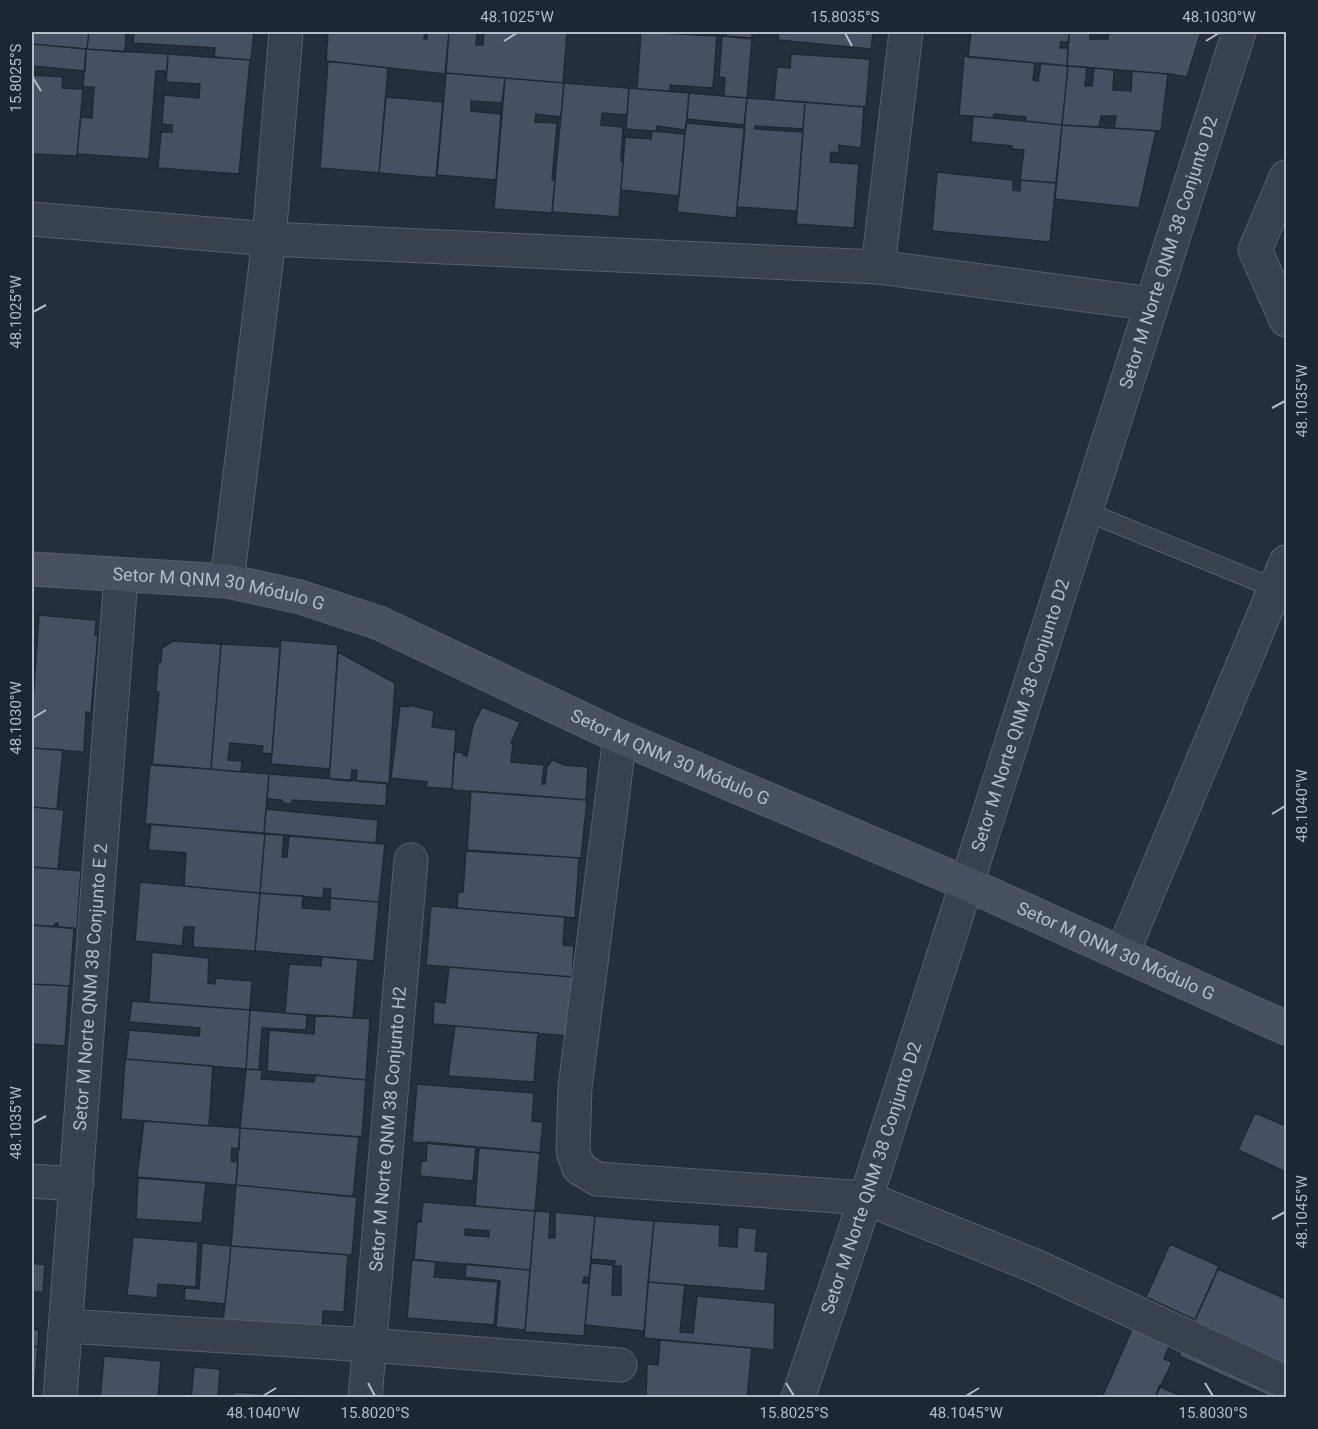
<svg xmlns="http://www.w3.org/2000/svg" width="1318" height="1429" viewBox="0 0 1318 1429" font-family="Roboto,sans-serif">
<rect width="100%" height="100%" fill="#242f3e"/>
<path fill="#455162" stroke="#1f2835" stroke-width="1.5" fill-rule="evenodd" d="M32,32H89L87,49L32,44Z
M89,32H126L125,52L87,49Z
M134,32H254L251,60L214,57L215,48L133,43Z
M328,32H425L424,39H427V32H449L445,74L326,61Z
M449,32H477L476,45H483L484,32H567L563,83L446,73Z
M641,32L717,36L713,88L670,85V91L637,89Z
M656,32H714V35Z
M726,32H752V38L726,36Z
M779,32H873L871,49L778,40Z
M971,32H1069V42H1061L1060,48H1068L1067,66L968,57Z
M1069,32H1201L1187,77L1170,74L1067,66ZM1090,32H1108V39H1090Z
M722,36L752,39L747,98L724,96L725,78L719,77Z
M32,44L86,49L85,71L32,66Z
M86,49L168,54L167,71H156L149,159L77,154L81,117L92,118L94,87H83Z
M168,54L250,60L239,174L158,168L161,132H172V125L162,124L164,95L199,98L200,84L166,82Z
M791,54L870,59L866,107L774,100L777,67L790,68Z
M964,56L1035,63L1033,80L1038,81L1041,63L1068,66L1062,125L1025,121L1026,117L994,114L993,118L959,115Z
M328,61L388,68L379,173L320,168Z
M1068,66L1087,67L1085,86H1092L1094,68L1114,70L1113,90L1131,91L1132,71L1168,74L1161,131L1114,128L1116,116H1101L1099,127L1062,125Z
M446,73L505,78L502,103L471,101V111L501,114L496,180L437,175Z
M32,75L63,77L62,88L83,89L77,156L32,154Z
M505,78L564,83L561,117L536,114L535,122L557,123L552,180L555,181L552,213L494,209Z
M564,83L629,88L627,115L602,113L601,125L623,127L621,161H623L619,217L552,212Z
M629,88L689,93L686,130L657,126V131H653L626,129Z
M689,93L747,98L744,125L687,119Z
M386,97L443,102L436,178L379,173Z
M747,98L805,102L803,129L755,126V129L803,132L797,211L737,207Z
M805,102L864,107L861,148L839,145V153L831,152L830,162L859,164L854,228L796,224Z
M973,116L1062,125L1056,183L1020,180L1024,150L1012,149V146L971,142Z
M686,123L745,128L736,218L677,212Z
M1062,125L1156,131L1139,208L1055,199Z
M652,131L685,134L679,196L621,190L625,137L651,139Z
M937,172L1013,180V190L1020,191L1021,180L1056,183L1050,242L932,231Z
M39,615L96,620L95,635H98L91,713L86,712L84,752L32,748V715Z
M281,640L338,645L330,769L271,764Z
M173,641L221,644L211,769L152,765L159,692H156L158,662H161L162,648Z
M221,644L280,647L272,754L262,753L263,746L230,743L228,760L242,761L241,772L211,769Z
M338,652L395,683L389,784L356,781L357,770H352L351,781L329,779Z
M32,662H35L32,715Z
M409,705L434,711L432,727L456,730L452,789L426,787L427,782L391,778L400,706L409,707Z
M482,707L520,722L511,743H513L511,762L544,765L542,784H545L547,766L550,764L551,759L564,765L588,767L586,800L452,790L454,752L464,753L463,755L467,756L473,725Z
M32,748L63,750L57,809L32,807Z
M150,764L269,774L264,833L145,824Z
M269,774L387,783L386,806L292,800V804L283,803L282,800L267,799Z
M471,791L587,800L581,858L467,851Z
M32,807L64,810L58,869L32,867Z
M266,809L378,820L376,843L264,833Z
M151,824L265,834L260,893L184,886L186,853L148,850Z
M265,834L284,835L282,857H287L289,836L385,844L379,902L330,898L331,889L324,888L323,898L260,893Z
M466,850L579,858L575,918L457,908L458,892H463Z
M32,867L81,871L77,929L58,927V923L55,924L54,927L32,925Z
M140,882L260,893L255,951L193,947L194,927H184L182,946L135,941Z
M260,893L303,896L302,908L330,910V898L379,902L374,961L255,951Z
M431,906L565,917L563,945L574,946L572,977L426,965Z
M32,925L74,928L70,986L32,984Z
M152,952L209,958L208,983L215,984V978L252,981L250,1010L149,1002Z
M322,957L358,960L353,1018L285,1013L289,964L321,966Z
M449,967L573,977L568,1036L433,1024L434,1001L445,1003Z
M32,984L69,986L65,1046L32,1044Z
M132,1001L250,1010L246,1069L126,1059L129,1030L199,1036L200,1028L129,1022Z
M250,1010L307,1015L306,1030L262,1028L259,1070L246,1069Z
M315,1015L370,1019L366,1080L267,1071L269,1030L314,1034Z
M455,1026L538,1033L534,1082L448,1076Z
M125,1059L213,1066L209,1126L121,1119Z
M246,1069L262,1070L261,1079L314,1082L315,1075L366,1080L362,1137L240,1128Z
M417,1084L534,1093L532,1121L543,1122L540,1153L412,1142Z
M1255,1113L1286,1126V1172L1238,1150Z
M144,1121L240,1128L239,1149L232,1148L231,1161L238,1162L236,1185L137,1177Z
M240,1128L359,1137L353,1197L236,1185Z
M427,1142L476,1147L473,1181L420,1176L421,1161H426Z
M479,1147L540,1153L535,1211L475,1206Z
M138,1178L206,1183L202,1223L136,1219Z
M236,1185L357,1197L352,1255L231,1246Z
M423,1202L535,1211L530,1270L414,1260L417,1222H421ZM465,1229L489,1231V1237L465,1235Z
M535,1211L550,1212L549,1238H555V1212L595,1216L589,1278L584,1277L583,1283H589L584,1336L525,1332Z
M595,1216L654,1221L644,1331L585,1325L591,1263L614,1265L615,1261L591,1259ZM613,1266H621V1295H612Z
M654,1221L720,1225L719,1246L737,1247L738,1227L757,1229L755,1251L768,1252L765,1291L648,1282Z
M133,1237L198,1242L196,1287L158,1284L157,1298L127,1295Z
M202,1243L231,1246L225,1304L184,1300L185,1288L199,1289Z
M1170,1244L1219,1266L1195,1320L1146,1297Z
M231,1246L348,1255L344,1312L323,1311L322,1329L223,1322Z
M412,1259L436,1262L434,1277L498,1282L494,1325L407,1318Z
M32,1263L45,1265L43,1292H32Z
M466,1264L530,1270L525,1330L496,1327L500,1281L465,1277Z
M1218,1269L1286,1299V1398H1273L1179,1356Z
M648,1282L685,1285L680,1332L693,1333L697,1296L775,1303L774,1350L644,1338Z
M1137,1318L1174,1335L1164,1359L1172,1362L1155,1398H1107L1103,1395Z
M32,1329L39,1330L38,1347L32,1346Z
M660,1340L752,1348L747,1398H646L647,1364L658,1365Z
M32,1346L38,1347L35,1384L32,1383Z
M104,1356L161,1361L158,1398H100Z
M194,1367L220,1369L218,1398H191Z
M1159,1386L1161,1387L1185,1398H1155Z
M234,1392L277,1395V1398H234Z
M277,1394L332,1398H277Z"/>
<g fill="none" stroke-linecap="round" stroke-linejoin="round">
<g stroke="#565f6c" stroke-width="20">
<path id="lane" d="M1085,511L1281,591"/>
</g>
<g stroke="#565f6c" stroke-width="35">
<g id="street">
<path d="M1286,177L1255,250L1286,320"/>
<path d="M32,219L269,239L878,267L1152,304"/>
<path d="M878,267L906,32"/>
<path d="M227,581L269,239L286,32"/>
<path d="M620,737L575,1087L573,1152L579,1168L597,1179L866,1198L1035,1266L1286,1382"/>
<path d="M1122,954L1286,562"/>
<path d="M32,1181L77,1184"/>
<path d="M66,1326L369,1345L620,1365"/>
<path id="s1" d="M60,1398L121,576"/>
<path id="s2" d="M365,1398L411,860"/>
<path id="s3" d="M798,1398L866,1198L1239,32"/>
</g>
</g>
<g stroke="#565f6c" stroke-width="35">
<g id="secondary">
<path id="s4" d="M32,569L227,581L300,597L379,623L620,737L965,883L1286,1028"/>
</g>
</g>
<use href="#lane" stroke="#38414e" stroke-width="18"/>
<use href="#street" stroke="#38414e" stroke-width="33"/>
<use href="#secondary" stroke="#465061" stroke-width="33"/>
</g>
<path fill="none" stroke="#b4bcc9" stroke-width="2" d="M845,33L852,46M504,41L517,33M1206,41L1219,33M33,78L41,91M33,312L46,305M1272,408L1285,401M33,718L46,710M1272,814L1285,806M33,1123L46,1116M1272,1219L1285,1212M368,1383L375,1396M786,1383L794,1396M1205,1383L1213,1396M263,1396L276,1388M966,1396L979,1388"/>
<g text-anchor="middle" stroke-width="4.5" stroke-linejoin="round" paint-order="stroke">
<g font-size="18" fill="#b4bcc9" stroke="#1d2633">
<text dy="6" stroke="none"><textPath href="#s3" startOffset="1204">Setor M Norte QNM 38 Conjunto D2</textPath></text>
<text dy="6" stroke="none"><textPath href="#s4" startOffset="188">Setor M QNM 30 Módulo G</textPath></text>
<text dy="6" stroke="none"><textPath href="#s3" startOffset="718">Setor M Norte QNM 38 Conjunto D2</textPath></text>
<text dy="6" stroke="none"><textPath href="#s4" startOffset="674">Setor M QNM 30 Módulo G</textPath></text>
<text dy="6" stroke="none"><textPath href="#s4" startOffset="1160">Setor M QNM 30 Módulo G</textPath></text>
<text dy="6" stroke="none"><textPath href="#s1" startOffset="412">Setor M Norte QNM 38 Conjunto E 2</textPath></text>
<text dy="6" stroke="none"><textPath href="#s2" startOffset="270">Setor M Norte QNM 38 Conjunto H2</textPath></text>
<text dy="6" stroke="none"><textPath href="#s3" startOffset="232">Setor M Norte QNM 38 Conjunto D2</textPath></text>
</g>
</g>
<rect width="1318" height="1429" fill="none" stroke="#1d2633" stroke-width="66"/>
<rect x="33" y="33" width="1252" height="1363" fill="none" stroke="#b4bcc9" stroke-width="2"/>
<g font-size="15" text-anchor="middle" fill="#b4bcc9">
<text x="517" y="22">48.1025°W</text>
<text x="845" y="22">15.8035°S</text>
<text x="1219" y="22">48.1030°W</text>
<text transform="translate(16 78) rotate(-90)" y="5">15.8025°S</text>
<text transform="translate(16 312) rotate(-90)" y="5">48.1025°W</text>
<text transform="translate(1302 401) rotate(-90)" y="5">48.1035°W</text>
<text transform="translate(16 718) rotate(-90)" y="5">48.1030°W</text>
<text transform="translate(1302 806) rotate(-90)" y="5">48.1040°W</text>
<text transform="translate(16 1123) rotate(-90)" y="5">48.1035°W</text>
<text transform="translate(1302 1212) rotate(-90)" y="5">48.1045°W</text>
<text x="263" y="1418">48.1040°W</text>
<text x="375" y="1418">15.8020°S</text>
<text x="794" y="1418">15.8025°S</text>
<text x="966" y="1418">48.1045°W</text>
<text x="1213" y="1418">15.8030°S</text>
</g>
</svg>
